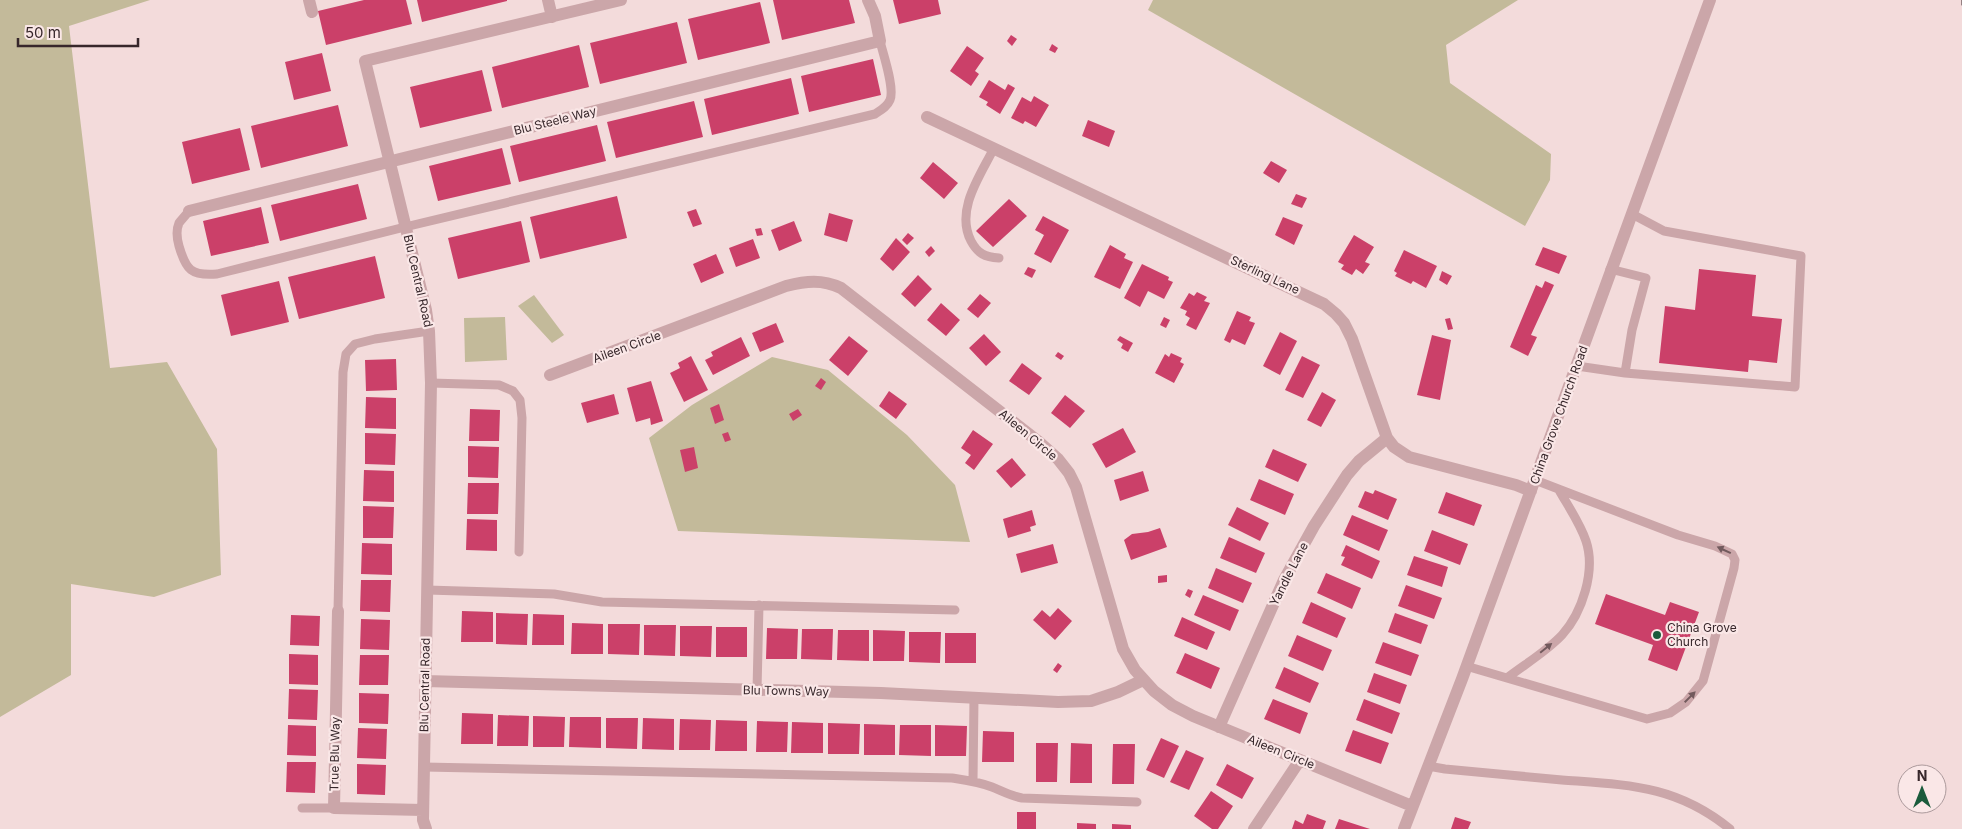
<svg xmlns="http://www.w3.org/2000/svg" width="1962" height="829" viewBox="0 0 1962 829" font-family="Inter,sans-serif">
<rect width="100%" height="100%" fill="#f3dbdb"/>
<path fill="#c3ba9a" d="M0,0H150L69,26L110,368L167,362L217,449L221,575L154,597L71,584V675L0,717Z
M1153,0H1518L1446,45L1450,83L1551,154L1550,180L1525,226L1148,10Z
M534,295L564,335L552,343L518,306Z
M505,317L507,360L465,362L464,318Z
M772,357L828,370L907,435L955,485L970,542L678,531L649,438L692,405Z"/>
<path fill="#cb4069" d="M364,0H406L412,24L326,45L318,11Z
M417,0H507V1L422,22Z
M773,0H849L855,23L782,40Z
M893,0H938L941,14L899,24Z
M760,2L770,43L698,60L688,19Z
M677,22L687,63L600,84L590,43Z
M1011,35L1017,39L1012,46L1007,41Z
M1052,44L1058,48L1055,53L1049,50Z
M579,45L589,87L502,108L492,67Z
M967,46L984,58L975,71L979,74L971,86L950,71Z
M322,53L331,91L294,100L285,62Z
M873,59L881,95L809,112L801,76Z
M482,70L492,111L420,128L410,87Z
M791,78L799,114L712,135L704,99Z
M989,80L1005,90L1008,84L1015,88L1000,114L986,105L988,102L979,97Z
M1034,96L1049,105L1036,127L1025,121L1023,124L1011,118L1022,97L1031,102Z
M694,101L703,137L616,158L607,122Z
M338,105L348,146L261,168L251,126Z
M1088,120L1115,131L1109,147L1082,136Z
M597,125L606,161L519,182L510,146Z
M240,128L250,170L192,184L182,142Z
M502,148L511,184L438,201L429,166Z
M1271,161L1287,170L1279,183L1263,173Z
M933,162L958,183L944,199L920,178Z
M358,184L367,219L280,241L271,205Z
M1296,194L1307,198L1302,208L1291,204Z
M617,196L627,238L540,259L530,217Z
M1009,199L1027,216L993,247L976,231Z
M261,207L269,243L211,256L203,221Z
M696,209L702,224L693,227L687,212Z
M829,213L853,220L847,242L824,235Z
M1043,216L1069,230L1051,263L1034,254L1044,235L1035,230Z
M1283,217L1303,225L1294,245L1275,235Z
M521,221L530,262L458,279L448,238Z
M794,221L802,241L779,251L771,230Z
M761,228L763,235L757,236L755,229Z
M908,233L914,238L907,245L902,240Z
M1354,235L1374,247L1365,262L1370,264L1363,274L1356,269L1352,275L1341,269L1344,265L1338,262Z
M896,238L910,252L893,271L880,259Z
M753,239L760,258L736,267L729,248Z
M1110,245L1126,254L1124,258L1133,262L1120,289L1094,277Z
M931,246L935,251L929,257L925,252Z
M1543,247L1567,256L1559,274L1535,265Z
M1404,250L1437,266L1426,288L1413,281L1411,284L1395,276L1397,273L1394,271Z
M716,254L724,273L701,283L693,264Z
M375,256L385,298L299,319L288,277Z
M1142,264L1169,277L1168,280L1173,282L1164,299L1148,291L1140,307L1124,298Z
M1028,267L1036,270L1032,278L1024,274Z
M1699,269L1756,275L1752,316L1782,319L1777,363L1749,360L1748,372L1659,363L1665,306L1695,310Z
M1442,271L1452,276L1447,285L1439,280Z
M918,275L932,289L915,307L901,294Z
M279,281L289,322L231,336L221,295Z
M1545,281L1554,285L1531,335L1537,337L1528,356L1510,347L1536,285L1542,288Z
M1197,292L1207,297L1204,301L1210,303L1196,330L1186,325L1190,318L1185,315L1187,311L1180,308L1189,293L1194,296Z
M980,294L991,303L978,318L967,309Z
M941,303L960,320L946,336L927,320Z
M1237,311L1251,317L1249,321L1255,323L1245,345L1232,339L1230,343L1224,340Z
M1164,317L1170,320L1166,328L1160,325Z
M1450,318L1453,329L1448,330L1445,319Z
M776,323L784,342L760,352L752,333Z
M1280,332L1297,341L1280,375L1263,366Z
M984,334L1001,352L986,366L969,348Z
M1432,335L1451,340L1440,400L1417,395Z
M849,336L868,351L848,376L829,360Z
M1120,336L1133,343L1128,352L1121,348L1123,344L1117,340Z
M741,337L750,356L713,375L705,360L713,356L711,352Z
M1058,352L1064,356L1061,360L1055,356Z
M1171,353L1182,358L1180,362L1184,364L1174,383L1155,373L1165,354L1169,357Z
M691,356L708,390L684,402L670,373L680,368L678,363Z
M1302,356L1320,365L1303,398L1285,390Z
M396,359L397,390L366,391L365,360Z
M1022,363L1042,378L1029,395L1009,381Z
M821,378L826,382L821,390L815,386Z
M651,381L663,421L651,425L650,418L636,422L627,388Z
M889,391L907,404L896,419L879,406Z
M1322,392L1336,400L1321,427L1307,420Z
M614,394L619,414L587,423L581,403Z
M1065,395L1085,411L1070,428L1051,413Z
M366,397L396,398V429L365,428Z
M719,404L724,420L715,424L710,408Z
M470,409L500,410L499,441H469Z
M798,409L802,415L793,421L789,414Z
M1123,428L1136,452L1106,468L1092,444Z
M973,430L993,444L974,470L965,463L971,455L961,448Z
M728,432L731,440L725,442L722,434Z
M365,433L396,434L395,465L365,464Z
M468,446L499,447L498,478L468,477Z
M694,447L698,468L685,472L680,450Z
M1273,449L1307,464L1298,482L1265,467Z
M1012,458L1026,475L1011,488L996,471Z
M364,470L394,471V502L363,501Z
M1143,471L1149,491L1120,501L1114,480Z
M1259,479L1294,494L1285,515L1250,500Z
M468,483H499L498,514H467Z
M1375,490L1397,499L1388,520L1358,507L1365,491L1373,494Z
M1446,492L1482,505L1474,526L1438,513Z
M363,506L394,507L393,538H363Z
M1237,507L1269,523L1260,541L1228,525Z
M1032,510L1036,525L1030,527L1031,531L1008,538L1003,519Z
M1352,515L1388,530L1379,551L1343,535Z
M467,519L497,520V551L466,550Z
M1160,528L1167,547L1131,560L1124,540L1132,534L1148,532Z
M1432,530L1468,544L1460,565L1424,551Z
M1229,537L1265,553L1256,573L1220,558Z
M362,543L392,544V575L361,574Z
M1053,544L1058,563L1021,573L1016,554Z
M1346,545L1380,561L1372,579L1341,565L1345,557L1341,556Z
M1414,556L1448,567L1442,587L1407,575Z
M1216,568L1252,583L1243,603L1208,588Z
M1326,573L1361,588L1352,609L1317,593Z
M1167,575V582L1158,583V576Z
M361,580H391L390,612L360,611Z
M1406,585L1442,598L1434,619L1398,606Z
M1188,589L1193,591L1190,598L1185,595Z
M1606,594L1665,615L1670,602L1699,612L1677,671L1648,660L1653,645L1595,624Z
M1203,595L1239,610L1230,631L1194,615Z
M1311,602L1346,618L1337,638L1302,623Z
M1058,608L1072,621L1055,640L1033,620L1042,610L1050,617Z
M462,611L493,612V642H461Z
M496,613L528,614L527,645L496,644Z
M1395,613L1428,625L1421,644L1388,632Z
M533,614L564,615V645H532Z
M291,615L320,616L319,646L290,645Z
M1182,617L1215,632L1207,650L1174,636Z
M361,619L390,620L389,650L360,649Z
M572,623L603,624V654H571Z
M608,624H640L639,655L608,654Z
M644,625H676L675,656L644,655Z
M680,626H712L711,657L680,656Z
M716,627H747V657H716Z
M767,628L798,629L797,659H766Z
M802,629H833L832,660L801,659Z
M838,630H869V661L837,660Z
M873,630L905,631L904,661H873Z
M909,632H941L940,663L909,662Z
M945,633H976V663H945Z
M1297,635L1332,650L1323,671L1288,656Z
M1383,642L1419,655L1411,676L1375,663Z
M1185,653L1220,668L1211,689L1176,673Z
M289,654L318,655V685L289,684Z
M360,655H389L388,685H359Z
M1058,663L1062,666L1057,673L1053,670Z
M1284,667L1319,683L1310,703L1275,688Z
M1374,673L1407,685L1400,704L1367,692Z
M289,689L318,690L317,720L288,719Z
M359,693L389,694L388,724L359,723Z
M1273,699L1308,713L1300,734L1264,719Z
M1364,699L1400,713L1392,734L1356,720Z
M462,713L493,714V744H461Z
M498,715L529,716L528,746H497Z
M533,716L565,717L564,747H533Z
M570,717H601V748L569,747Z
M606,718H638L637,749L606,748Z
M643,718L674,719V750L642,749Z
M680,719L711,720L710,750H679Z
M716,720L747,721V751H715Z
M757,721L788,722L787,752H756Z
M792,722L823,723V753H791Z
M828,723L860,724L859,754H828Z
M864,724L895,725V755H864Z
M288,725L316,726V756L287,755Z
M900,725H931V756L899,755Z
M935,725L967,726L966,756H935Z
M358,728L387,729L386,759L357,758Z
M1353,730L1389,743L1381,764L1345,751Z
M983,731L1014,732V762H982Z
M1161,738L1179,746L1164,778L1146,770Z
M1036,743H1058L1057,782H1036Z
M1071,743L1092,744V783H1070Z
M1113,744H1135L1134,784H1112Z
M1186,750L1204,758L1189,790L1170,782Z
M287,762H316L315,793L286,792Z
M357,764L386,765L385,795L357,794Z
M1227,764L1254,778L1242,799L1216,785Z
M1211,791L1233,806L1218,829H1212L1194,816Z
M1017,812H1036V829H1017Z
M1307,814L1326,821L1323,829H1292L1295,820L1303,824Z
M1455,817L1471,822L1468,829H1451Z
M1339,819L1370,829H1335Z
M1077,823L1096,824V829H1077Z
M1112,824L1131,825V829H1112Z"/>
<g fill="none" stroke-linecap="round" stroke-linejoin="round">
<path stroke="#cba6a9" stroke-width="9" d="M994,148C980,176 955,210 971,241C978,254 985,257 999,258
M189,211C186,215 182,219 179,223C176,230 177,239 179,246C186,270 191,276 217,274L405,227L875,114C881,110 887,107 890,100C895,88 883,54 880,41
M1610,269L1646,278L1632,330L1625,373L1795,387L1801,256L1664,231L1632,214
M1577,366L1625,373
M431,383L499,385L513,391L520,400L522,418L519,552
M427,590L554,594L602,602L955,610
M338,611L343,372L346,354L355,344L375,339L429,331
M1466,666L1647,719L1670,713L1686,702L1703,681L1734,568L1735,560L1732,554L1715,546L1678,535L1535,480
M1507,678C1525,664 1546,652 1562,635C1582,613 1596,571 1586,541C1580,523 1568,506 1559,490
M757,690L759,605
M1428,766L1445,769C1484,773 1523,776 1562,780C1628,785 1676,785 1730,829
M424,767L952,778C965,780 979,782 992,787C1002,791 1011,796 1022,798L1137,802
M973,781L974,698
M302,808H334"/>
<path stroke="#cba6a9" stroke-width="12" d="M309,0L312,12
M548,0L552,17
M927,117L1324,304L1336,314L1344,323L1352,339L1387,438L1394,447L1409,457L1516,485L1531,491
M189,211L880,41L875,16L868,0
M550,375L786,286C806,281 822,279 841,288L1039,442L1058,459L1069,473L1076,487L1123,649L1135,670L1154,691L1172,705L1193,716L1412,806
M338,611L334,808L423,810
M425,681L881,693L1058,702L1091,701L1118,692L1143,680
M1219,727L1284,580L1314,526L1347,475L1359,461L1387,438
M426,829L423,820L431,383L429,331L426,310L365,61L621,0
M1254,829L1300,760
M1404,829L1462,679L1710,0"/>
<path stroke="#37272b" stroke-width="1" d="M1962,0V5"/>
</g>
<defs><path id="oneway-solid" d="M-6-.8H1V-3.2L6.5 0L1 3.2V.8H-6Z" transform="scale(1.25)"/></defs>
<g fill="#725a5d">
<use href="#oneway-solid" transform="translate(1724 550) rotate(-155)"/>
<use href="#oneway-solid" transform="translate(1546 648) rotate(-39)"/>
<use href="#oneway-solid" transform="translate(1690 697) rotate(-45)"/>
</g>
<circle fill="#1b5b3c" stroke="#fae7e7" stroke-width="2" cx="1657" cy="635" r="5"/>
<g text-anchor="middle" stroke-width="4.5" stroke-linejoin="round" paint-order="stroke">
<g font-size="12" fill="#37272b" stroke="#fae7e7">
<text transform="translate(555 121) rotate(-14)" y="4">Blu Steele Way</text>
<text transform="translate(1265 275) rotate(25)" y="4">Sterling Lane</text>
<text transform="translate(418 281) rotate(77)" y="4">Blu Central Road</text>
<text transform="translate(627 347) rotate(-20)" y="4">Aileen Circle</text>
<text transform="translate(1559 415) rotate(-70)" y="4">China Grove Church Road</text>
<text transform="translate(1028 435) rotate(40)" y="4">Aileen Circle</text>
<text transform="translate(1289 574) rotate(-63)" y="4">Yandle Lane</text>
<text transform="translate(425 685) rotate(-89)" y="4">Blu Central Road</text>
<text transform="translate(786 691) rotate(1)" y="4">Blu Towns Way</text>
<text transform="translate(1281 752) rotate(22)" y="4">Aileen Circle</text>
<text transform="translate(335 754) rotate(-89)" y="4">True Blu Way</text>
</g>
<g font-size="12" fill="#37272b" stroke="#fae7e7" text-anchor="start">
<text x="1667" y="632">China Grove<tspan x="1667" dy="14">Church</tspan></text>
</g>
</g>
<g transform="translate(1922 789)"><circle r="24" fill="#fae7e7" stroke="#ac9a9c"/>
<path d="M0-4L9 19L0 12L-9 19Z" fill="#1b5b3c"/>
<text y="-8" font-size="14" font-weight="bold" text-anchor="middle" fill="#37272b">N</text>
</g>
<path d="M18 38v8h120v-8" fill="none" stroke="#37272b" stroke-width="2.5"/>
<text x="25" y="38" font-size="15" fill="#37272b" stroke="#fae7e7" stroke-width="4" paint-order="stroke">50 m</text>
</svg>
